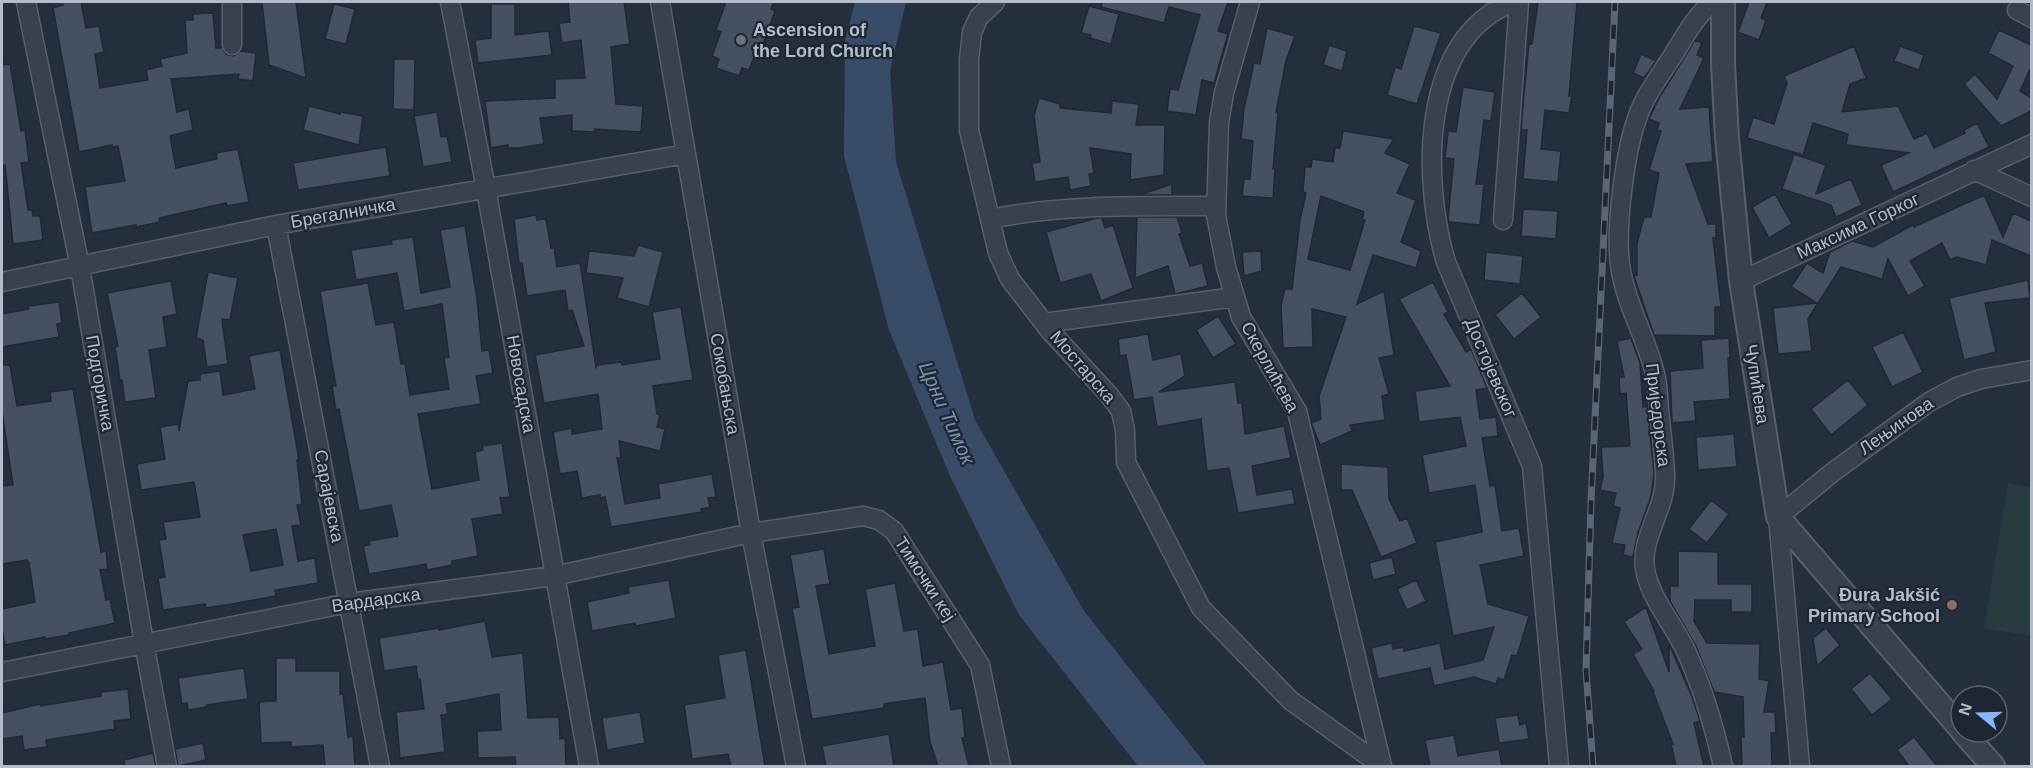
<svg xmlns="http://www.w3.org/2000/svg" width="2033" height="768" viewBox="0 0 2033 768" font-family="Helvetica,sans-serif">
<rect width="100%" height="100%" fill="#242f3e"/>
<path fill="#263c3f" d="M2008,483L2031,487V636L1984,628Z"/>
<path fill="#394c67" d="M855,2H906L890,71L896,162L975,420L1084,611L1207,766H1138L1019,615L950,476L889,330L844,156L845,40Z"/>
<path fill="#455162" stroke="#1f2835" stroke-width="1.5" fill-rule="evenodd" d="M62,2H81L86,28L99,26L104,52L95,54L100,88L148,80L146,70L162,66L160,59L187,53L185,20H193V14L213,13L216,48H222L226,54L233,56L241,51L256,53L253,81L238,79L239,74L171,79L177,112L189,109L193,130L170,136L176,168L217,159L216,153L238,149L249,202L227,206L226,203L159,218L160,222L136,227V225L92,233L85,187L125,181L118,146L112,147V145L79,152L53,8L63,5Z
M262,2H296L306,78L269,65Z
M568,2H624L630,44L611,47L616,104L643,106L641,132L595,129V132L572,131V115L540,118L544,144L518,148H508V145L491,148L485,101L555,98V79L585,78L581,40L562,43L559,23L570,22Z
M726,2H774L771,9L775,11L761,49L758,47L749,70L742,68L739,76L716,68L719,59L712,56L721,32L716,30Z
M1102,2H1228L1218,31L1228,34L1214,83L1202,80L1196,115L1167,111L1170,89L1178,90L1200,15L1169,7L1164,23L1101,7Z
M1538,2H1577L1569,96H1572L1569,113L1545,110L1541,149L1561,151L1558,182L1523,179L1527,130H1521L1524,94L1529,43L1532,44Z
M1749,2H1767L1761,18L1766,20L1759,40L1738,32Z
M334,4L355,9L346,44L325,39Z
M491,4H515V35L549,31L552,55L478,63L475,40L491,38Z
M1089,6L1119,14L1111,44L1090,38L1091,35L1081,33Z
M1414,26L1441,33L1417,104L1387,95L1395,67L1401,69Z
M1267,28L1295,36L1286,61L1276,112H1278L1273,169H1275L1273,198L1242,196L1244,179H1250L1253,141L1241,139L1244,109L1254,63L1260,64Z
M1999,30L2031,45V67L2020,91L2031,98V111L2001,126L1964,84L1975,74L1997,99L2013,66L1988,53Z
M1695,40L1702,43L1697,55L1704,58L1680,109L1709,107L1713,162L1686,164L1708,224H1716V238H1713L1721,307H1715V336L1654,335L1634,276L1637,275V243L1644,217H1651L1659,173L1649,170L1661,131H1657L1659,123L1649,119L1659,98Z
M1329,45L1347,51L1342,71L1323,65Z
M1854,46L1866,78L1850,84L1842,112L1898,106L1914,139L1927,133L1934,148L1965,133L1964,130L1977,123L1989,147L1893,192L1881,165L1909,153L1846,145L1848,134L1813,123L1803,155L1747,138L1753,117L1774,124L1787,83L1784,76Z
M1900,46L1924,55L1919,70L1894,61Z
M1641,54L1656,61L1644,78L1633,73Z
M394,59H415L414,110L393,109Z
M10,64L21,131L25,130L29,162L21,163L28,210H32L33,216H40L43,240L13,244L5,165L2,166V65Z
M1463,87L1495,92L1491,121L1484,120L1476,184H1484L1480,225L1449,222L1448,218L1454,159L1445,158L1448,131L1456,132Z
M1039,98L1060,104V108L1111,113L1112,101L1139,104L1136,125H1165L1164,175L1130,180L1131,154L1090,148L1094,173L1089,174L1091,186L1070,190L1068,177L1035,182L1032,163L1040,162L1034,116Z
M309,106L340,114V112L363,116L359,145L303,130Z
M437,112L441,137L447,136L452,162L423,167L414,116Z
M1343,131L1394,139L1385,153L1410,164L1397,193L1416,200L1401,242L1421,251L1416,268L1373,255L1357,304L1384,291L1394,355L1379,358L1389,394L1382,396L1385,420L1350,425L1352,431L1320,445L1311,423L1321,419L1319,396L1346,317L1312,309L1313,347L1283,348L1281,305L1285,289H1292L1300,220L1306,193L1303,192L1305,167H1311L1312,159L1333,162L1335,148H1340ZM1321,196L1364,212L1362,219L1365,220L1350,270L1308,259Z
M386,147L390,176L298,190L293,163Z
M1794,154L1826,165L1816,194L1851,179L1862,205L1836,217L1831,205L1782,189Z
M1172,184V195H1140Z
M1775,194L1792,224L1769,238L1752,207Z
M1984,195L2003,237L2013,213L2031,221V256L1992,240L1986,265L1957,257L1950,260L1942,243L1910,261L1925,286L1908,296L1888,259L1882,279L1841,267L1808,319L1812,351L1778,354L1773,308L1817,303L1791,287L1807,263L1823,273L1830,252L1852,241L1873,247L1913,225L1914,227Z
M1523,209L1558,211L1556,239L1521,236Z
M536,215L537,220L546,219L551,248H554L557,267L580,263L596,367L597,365L621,362L622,365L660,359L652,312L681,307L693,380L653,386L657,414L660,415L657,427L665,429L660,451L619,441L621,458H617L625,504L660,498L658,484L712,474L716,497L708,498L710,507L701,509L702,512L611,527L605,497L600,498V495L582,498L577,471L560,474L553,432L572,428V434L602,429L598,394L544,403L535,355L584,346L572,310L568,311L565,290L527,296L522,263H519L514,219Z
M1137,217H1177L1182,233L1179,234L1190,266L1202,263L1208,286L1175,294L1168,266L1135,278Z
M1097,218H1102L1105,228L1113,225L1133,288L1101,301L1091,274L1060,283L1046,232Z
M465,226L477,299L482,351L489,350L493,373L476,376L481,404L418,414L432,489L479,480L475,452L483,450L482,446L502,443L510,497L500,498L503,514L472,519L478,556L452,561V565L427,570L426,564L369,574L363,546L370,545L369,541L398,536L391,505L359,511L339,409L336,410L332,386H336L320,291L368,283L376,325L394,322L401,364H405L410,395L449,389L444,358L449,357L442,304L404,311L397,273L356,280L351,250L392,244L391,240L413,237L421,293L450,287L440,230Z
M638,245L663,252L649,307L617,298L623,278L586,273L589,251L634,256Z
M1261,251L1262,271L1244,276L1242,252Z
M1486,252L1523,256L1520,284L1484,280Z
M208,272L238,278L230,320L222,319L228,364L207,367L203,340L196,338Z
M2028,280L2030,298L1985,303L1996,352L1964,360L1949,298Z
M171,281L177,314L163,317L167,347L149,350L156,398L125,402L122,380H120L115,347L118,346L107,293Z
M1433,282L1448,312L1444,314L1466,352L1471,349L1487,388L1476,390L1480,419L1496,417L1498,436L1482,438L1490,486L1495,485L1502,531L1519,528L1524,556L1480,565L1488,604L1529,616L1517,656L1512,655L1504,680L1498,678L1496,684L1474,677L1434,686L1430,668L1378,679L1371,648L1392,643L1393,649L1403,647L1404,651L1440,643L1445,669L1483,660L1494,627L1453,636L1435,542L1482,532L1475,485L1429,493L1422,455L1466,446L1460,417L1419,422L1415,391L1450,386L1399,299Z
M1522,293L1541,317L1514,339L1495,315Z
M59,302L62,323L57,324L59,337L2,347V314L29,309L28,306Z
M1218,316L1236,344L1213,358L1196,330Z
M1903,332L1923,372L1892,387L1872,347Z
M1148,334L1153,360L1181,354L1185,376L1159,392L1235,382L1238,403H1242L1245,434L1284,426L1291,458L1252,466L1257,495L1292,489L1295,504L1238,513L1229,468L1207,471L1201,419L1157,427L1152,397L1134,400L1126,355L1120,356L1118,339Z
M1631,338L1640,363L1643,407L1647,406L1654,473L1651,496L1638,533L1633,557L1623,555L1625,545L1612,543L1620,508L1613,506L1616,493L1600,490L1603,476L1601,447L1630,446L1626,393L1620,394L1619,377H1624L1617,341Z
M1729,338L1730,357L1728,358L1730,399L1694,402L1696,421L1672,423L1670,371L1703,368L1701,340Z
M280,350L299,460H297L302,504L297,505L301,525L292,526L298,561L315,558L318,583L275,590L276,596L232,604L206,608L205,604L163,610L158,578L165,577L159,540L166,539L163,522L200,517L194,482L141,490L137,464L165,459L160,427L178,424L179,431L188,381L200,380V374L220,371L223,395L255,389L249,356ZM276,529L283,565L251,571L243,535Z
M2,365H10L17,406L51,401L50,392L73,389L101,552L106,551L108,569L100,570L106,600L110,599L115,623L69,633V635L45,639V637L5,645L2,629V609L35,602L29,563L27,560L2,564V486L13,485L2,411Z
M1848,380L1868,405L1831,435L1811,409Z
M1734,434L1737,467L1698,470L1696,437Z
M1341,464L1388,467L1389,499L1400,521L1407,518L1417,543L1381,557L1352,490H1341Z
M1711,500L1729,514L1707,543L1689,529Z
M824,549L830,584L816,586L829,654L875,646L865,589L895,583L904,631L918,629L923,666L943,662L951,710L962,708L965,737L962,738L969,766H938L930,742L925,698L884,704V708L812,719L792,608L799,607L790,555Z
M1678,551L1718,552V584H1752V612H1731V600H1695L1694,621L1707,643L1760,644L1759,679L1769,681L1764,712H1775L1776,733H1771L1772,766H1742L1741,737H1744L1743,697L1714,692L1696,646L1670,601V586H1678Z
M1392,557L1396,574L1373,580L1369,563Z
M669,580L676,618L636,626L635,623L592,631L587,602L629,593L628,587Z
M1416,580L1426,601L1407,610L1397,589Z
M1646,607L1669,672V644L1692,697L1700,721L1694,723L1704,766H1676L1671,744H1673L1653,692L1654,691L1633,654L1642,649L1624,622Z
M485,621L492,657L523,653L528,718L559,717L560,739L565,738L566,766H516L515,757L478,758L477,731L501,730L499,694L446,704L448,714L441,715L445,752L400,758L396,712L424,709L420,679H418L416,666L384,671L379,638L439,628V630Z
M1826,628L1840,645L1817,666L1813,638Z
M746,650L765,766H731L728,754L692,759L684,705L725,698L718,655Z
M276,658H296V671H340V694H343L348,737L353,736L355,766H325L323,745L291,747V742L261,743L259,702L276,701Z
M244,668L248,699L207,705V707L188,710L187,703L182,704L178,678Z
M1870,673L1892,699L1872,715L1851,689Z
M128,689L131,719L114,721L115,729L46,740L47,747L24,750L22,736L2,739V713L40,704L41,706L101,696V692Z
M640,712L645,743L607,750L602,718Z
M1518,715L1520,725L1526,723L1529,739L1499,743L1495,718Z
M889,734L894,766H826L822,746Z
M1454,735L1458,756L1499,749L1502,766H1430L1425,740Z
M1914,737L1937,766H1909L1897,750Z
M203,743L206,760L178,766L175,749Z
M153,753L156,766H125L124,760Z"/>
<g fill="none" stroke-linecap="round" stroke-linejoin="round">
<g stroke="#565f6c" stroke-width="21">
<path id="minor" d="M26,2L80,267L144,643L167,766
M232,2V45
M450,2L486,189L589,766
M660,2L751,533L796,766
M995,2L979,17L972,32L969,60V130L998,253L1010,279L1051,332L1109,395L1121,411L1125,430L1126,462L1201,608L1290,700L1382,766
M1250,2L1224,93L1219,123L1216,215L1226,267L1241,317L1297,411L1382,766
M1514,2C1419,36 1422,182 1446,262L1532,466L1559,766
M1712,2C1696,16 1686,34 1675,52C1664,70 1650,88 1642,106C1625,142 1614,233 1621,271C1627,307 1647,339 1655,374C1658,386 1658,398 1659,410C1661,431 1664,452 1665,473C1668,508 1637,540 1646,574C1653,602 1674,625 1686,651C1703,688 1714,726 1723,766
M2017,10L2032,18
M1974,170L2032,197
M990,219C1064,204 1141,206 1216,206
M1503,220L1519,2
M276,225L380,766
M1741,281L2032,144
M2,282L276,225L686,154
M1044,323L1235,297
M2,672L349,603L554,576L751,533L863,516L879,520L894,531L980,665L1001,766
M1800,766L1778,517L1833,472L1929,402L1957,387L1981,379L2032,370"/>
</g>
<g stroke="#565f6c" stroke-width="26">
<path id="tertiary" d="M1723,2V64L1727,138L1741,281L1778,517L1961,729
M1963,732L1993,766"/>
</g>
<use href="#minor" stroke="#38414e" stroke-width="18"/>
<use href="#tertiary" stroke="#38414e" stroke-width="22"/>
<g stroke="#5a6575" stroke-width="7">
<path id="rail" d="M1593,766L1586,670L1591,502L1615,2"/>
</g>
<use href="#rail" stroke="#1d2633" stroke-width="4.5" stroke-dasharray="14" stroke-linecap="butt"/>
</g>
<circle fill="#6b7280" stroke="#1d2633" stroke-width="2" cx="741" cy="40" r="6"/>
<circle fill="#8d6e63" stroke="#1d2633" stroke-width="2" cx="1952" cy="605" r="6"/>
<g text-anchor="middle" stroke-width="4.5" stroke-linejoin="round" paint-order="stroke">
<g font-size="18" font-weight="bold" fill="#b4bcc9" stroke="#1d2633" text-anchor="start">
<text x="753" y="36">Ascension of<tspan x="753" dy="21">the Lord Church</tspan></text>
<text x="1940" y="601" text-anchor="end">Đura Jakšić<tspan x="1940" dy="21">Primary School</tspan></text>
</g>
<g font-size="18" fill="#b4bcc9" stroke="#1d2633">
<text transform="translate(343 213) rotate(-10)" y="6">Брегалничка</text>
<text transform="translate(1858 226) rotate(-25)" y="6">Максима Горког</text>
<text transform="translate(1083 367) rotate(49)" y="6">Мостарска</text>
<text transform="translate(1270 367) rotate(61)" y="6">Скерлићева</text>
<text transform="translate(1491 368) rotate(67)" y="6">Достојевског</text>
<text transform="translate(100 383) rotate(80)" y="6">Подгоричка</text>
<text transform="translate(521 384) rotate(80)" y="6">Новосадска</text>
<text transform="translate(725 384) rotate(80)" y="6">Сокобањска</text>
<text transform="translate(1757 384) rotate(81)" y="6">Чупићева</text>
<text transform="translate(1658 415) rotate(83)" y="6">Приједорска</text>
<text transform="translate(1896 426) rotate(-35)" y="6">Лењинова</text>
<text transform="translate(329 496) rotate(79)" y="6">Сарајевска</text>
<text transform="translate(925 579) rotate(57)" y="6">Тимочки кеј</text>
<text transform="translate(376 600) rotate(-8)" y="6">Вардарска</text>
</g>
<g font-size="20" font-style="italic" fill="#7c92b1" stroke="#1d2633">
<text transform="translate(947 413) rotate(66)" y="7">Црни Тимок</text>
</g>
</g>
<rect width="2033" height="768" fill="none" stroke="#b4bcc9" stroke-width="6"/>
<g transform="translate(1979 714) rotate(289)"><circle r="28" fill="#1d2633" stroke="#59626f" stroke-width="1.5"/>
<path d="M0-4.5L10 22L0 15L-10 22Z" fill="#8ab4f8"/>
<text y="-9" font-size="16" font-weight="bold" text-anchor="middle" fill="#b4bcc9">N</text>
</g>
</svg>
